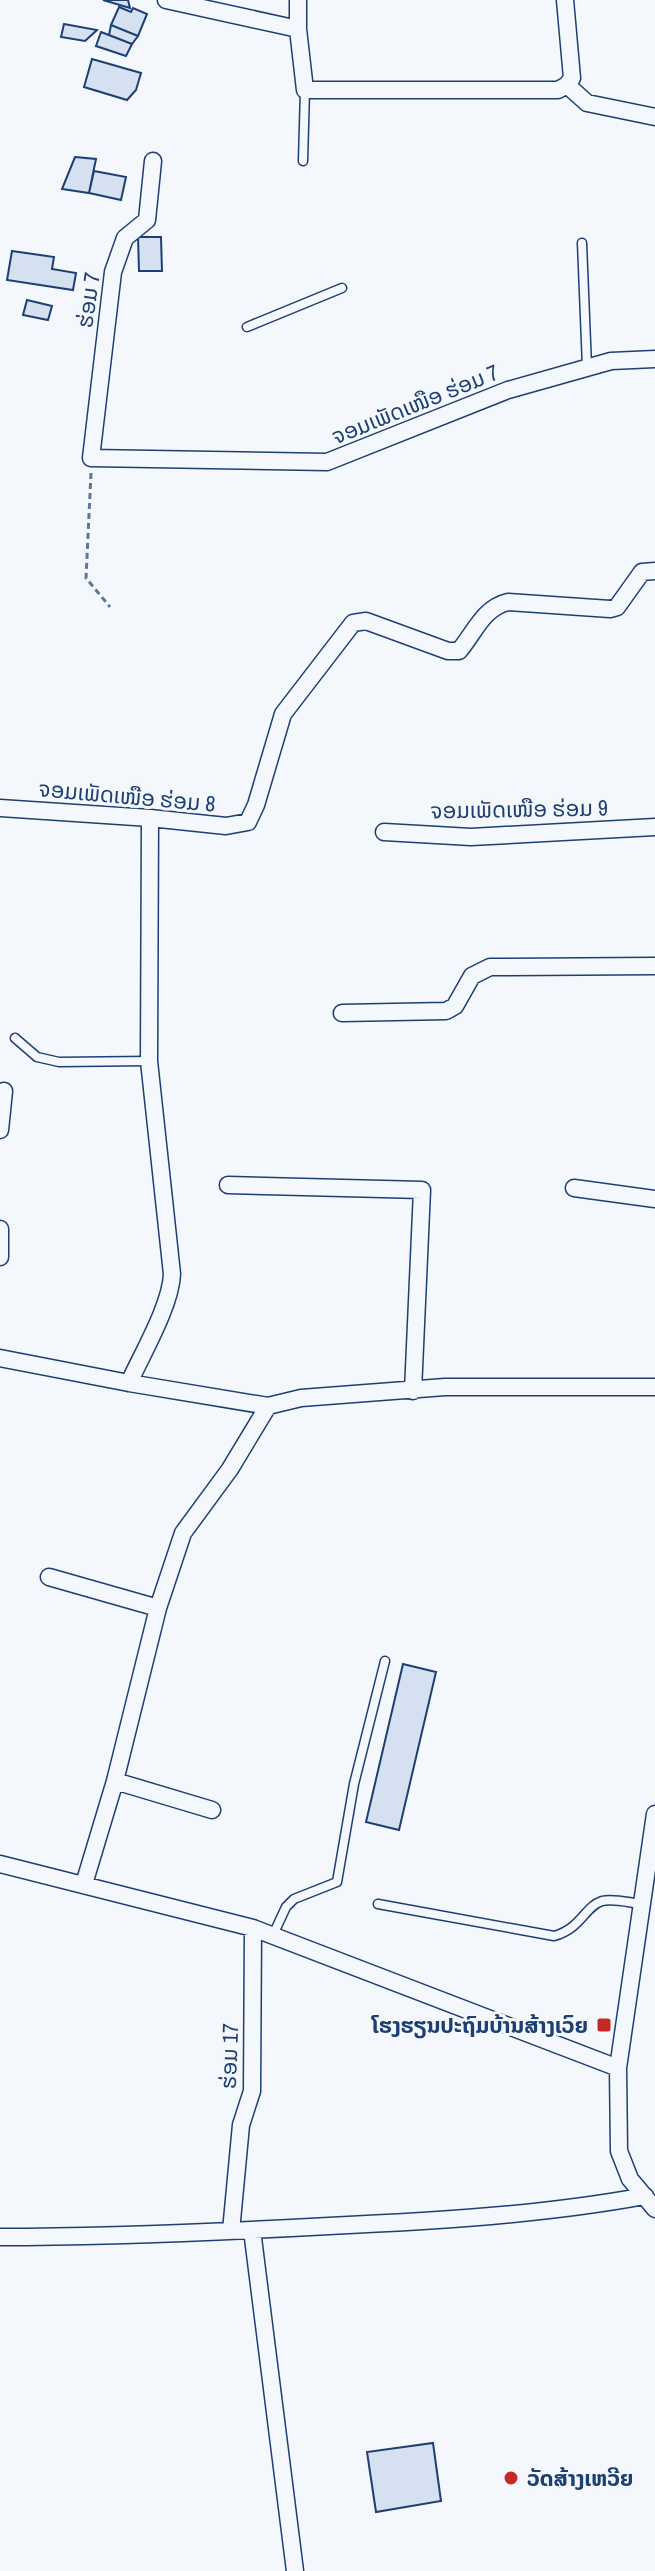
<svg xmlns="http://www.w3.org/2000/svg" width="655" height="2571" viewBox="0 0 655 2571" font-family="'Archivo Narrow','Noto Sans Lao',sans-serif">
<rect width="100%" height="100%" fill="#f4f7fb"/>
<path fill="#d5e0f0" stroke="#1d3f73" stroke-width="2" d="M103,0H128L130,8Z
M119,7L131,12L133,8L147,14L138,36L111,25Z
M64,24L97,30L85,41L61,37Z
M111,25L138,36L132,44L109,35Z
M101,32L132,44L126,56L96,46Z
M92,59L141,73L136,90L127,100L84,87Z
M75,157L96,159L89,193L62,189Z
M94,171L126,177L121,200L89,193Z
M138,237H161L162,271H139Z
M12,251L54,257L52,269L76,273L73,290L7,280Z
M27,300L52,306L48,320L23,315Z
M403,1664L436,1672L399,1830L366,1822Z
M433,2443L441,2501L376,2512L367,2452Z"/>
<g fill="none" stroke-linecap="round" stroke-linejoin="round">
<g stroke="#1d3f73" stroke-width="11">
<path id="service" d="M303,161L305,90
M582,243L587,367
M247,327L342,288
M15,1038L37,1057L59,1062L149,1061
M378,1904L554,1936C582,1928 584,1907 602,1901C614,1898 630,1903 642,1904
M273,1935L286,1907L294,1899L337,1882L354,1784L385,1661"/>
</g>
<g stroke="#1d3f73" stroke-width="19">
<path id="minor" d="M166,0L298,29
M298,0V29L305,90H558L567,85L572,78L565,0
M567,85L587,103L655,117
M153,161L147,220L125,238L113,272L91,458L327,462L508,390L611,361L655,359
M0,808L150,818L226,826L248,822L256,805L283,714L353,623L366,621L448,651H459C475,632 483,608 508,602L610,609L617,607L642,572L655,571
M384,832L471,837L655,827
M342,1013L446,1011L455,1006L472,976L490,967L655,966
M0,1130L4,1091
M228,1185L422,1190L413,1391
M574,1188L655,1199
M0,1229V1257
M0,1358L129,1383L268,1406L301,1398L445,1387H655
M129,1383C142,1354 171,1305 172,1274L149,1061L150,818
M49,1577L158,1608L115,1781L84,1884
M158,1608L183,1533L230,1469L268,1406
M115,1781L212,1810
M655,1814L618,2068L619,2151L630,2179L655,2209
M0,1864L253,1928L618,2068
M252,2230L295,2571
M231,2231L241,2125L252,2091L253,1928
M0,2237C110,2237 219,2232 329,2226C434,2221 542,2215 645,2196"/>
</g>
<path stroke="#5e769c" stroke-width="3" stroke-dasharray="6 4" stroke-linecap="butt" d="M91,473L86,578L110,607"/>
<use href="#service" stroke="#f4f7fb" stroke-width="8"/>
<use href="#minor" stroke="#f4f7fb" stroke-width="16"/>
</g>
<g fill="#c62828" stroke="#f4f7fb" stroke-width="3">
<rect x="596" y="2017" width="16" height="16" rx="4"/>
<circle cx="511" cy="2478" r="8"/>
</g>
<g text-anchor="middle" stroke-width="6" stroke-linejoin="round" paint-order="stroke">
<g font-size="22" fill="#1d3f73" stroke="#f4f7fb">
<text transform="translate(88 300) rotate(-82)" y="8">ຮ່ອມ 7</text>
<text transform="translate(415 404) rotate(-22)" y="8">ຈອມເພັດເໜືອ ຮ່ອມ 7</text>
<text transform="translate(127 796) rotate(5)" y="8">ຈອມເພັດເໜືອ ຮ່ອມ 8</text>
<text transform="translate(519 809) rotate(-1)" y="8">ຈອມເພັດເໜືອ ຮ່ອມ 9</text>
<text transform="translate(229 2056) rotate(-88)" y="8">ຮ່ອມ 17</text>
</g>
<g font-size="22" font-weight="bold" fill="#1d3f73" stroke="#f4f7fb" text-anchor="end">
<text x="588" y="2033">ໂຮງຮຽນປະຖົມບ້ານສ້າງເວົຍ</text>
<text x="527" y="2486" text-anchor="start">ວັດສ້າງເຫວີຍ</text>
</g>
</g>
</svg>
